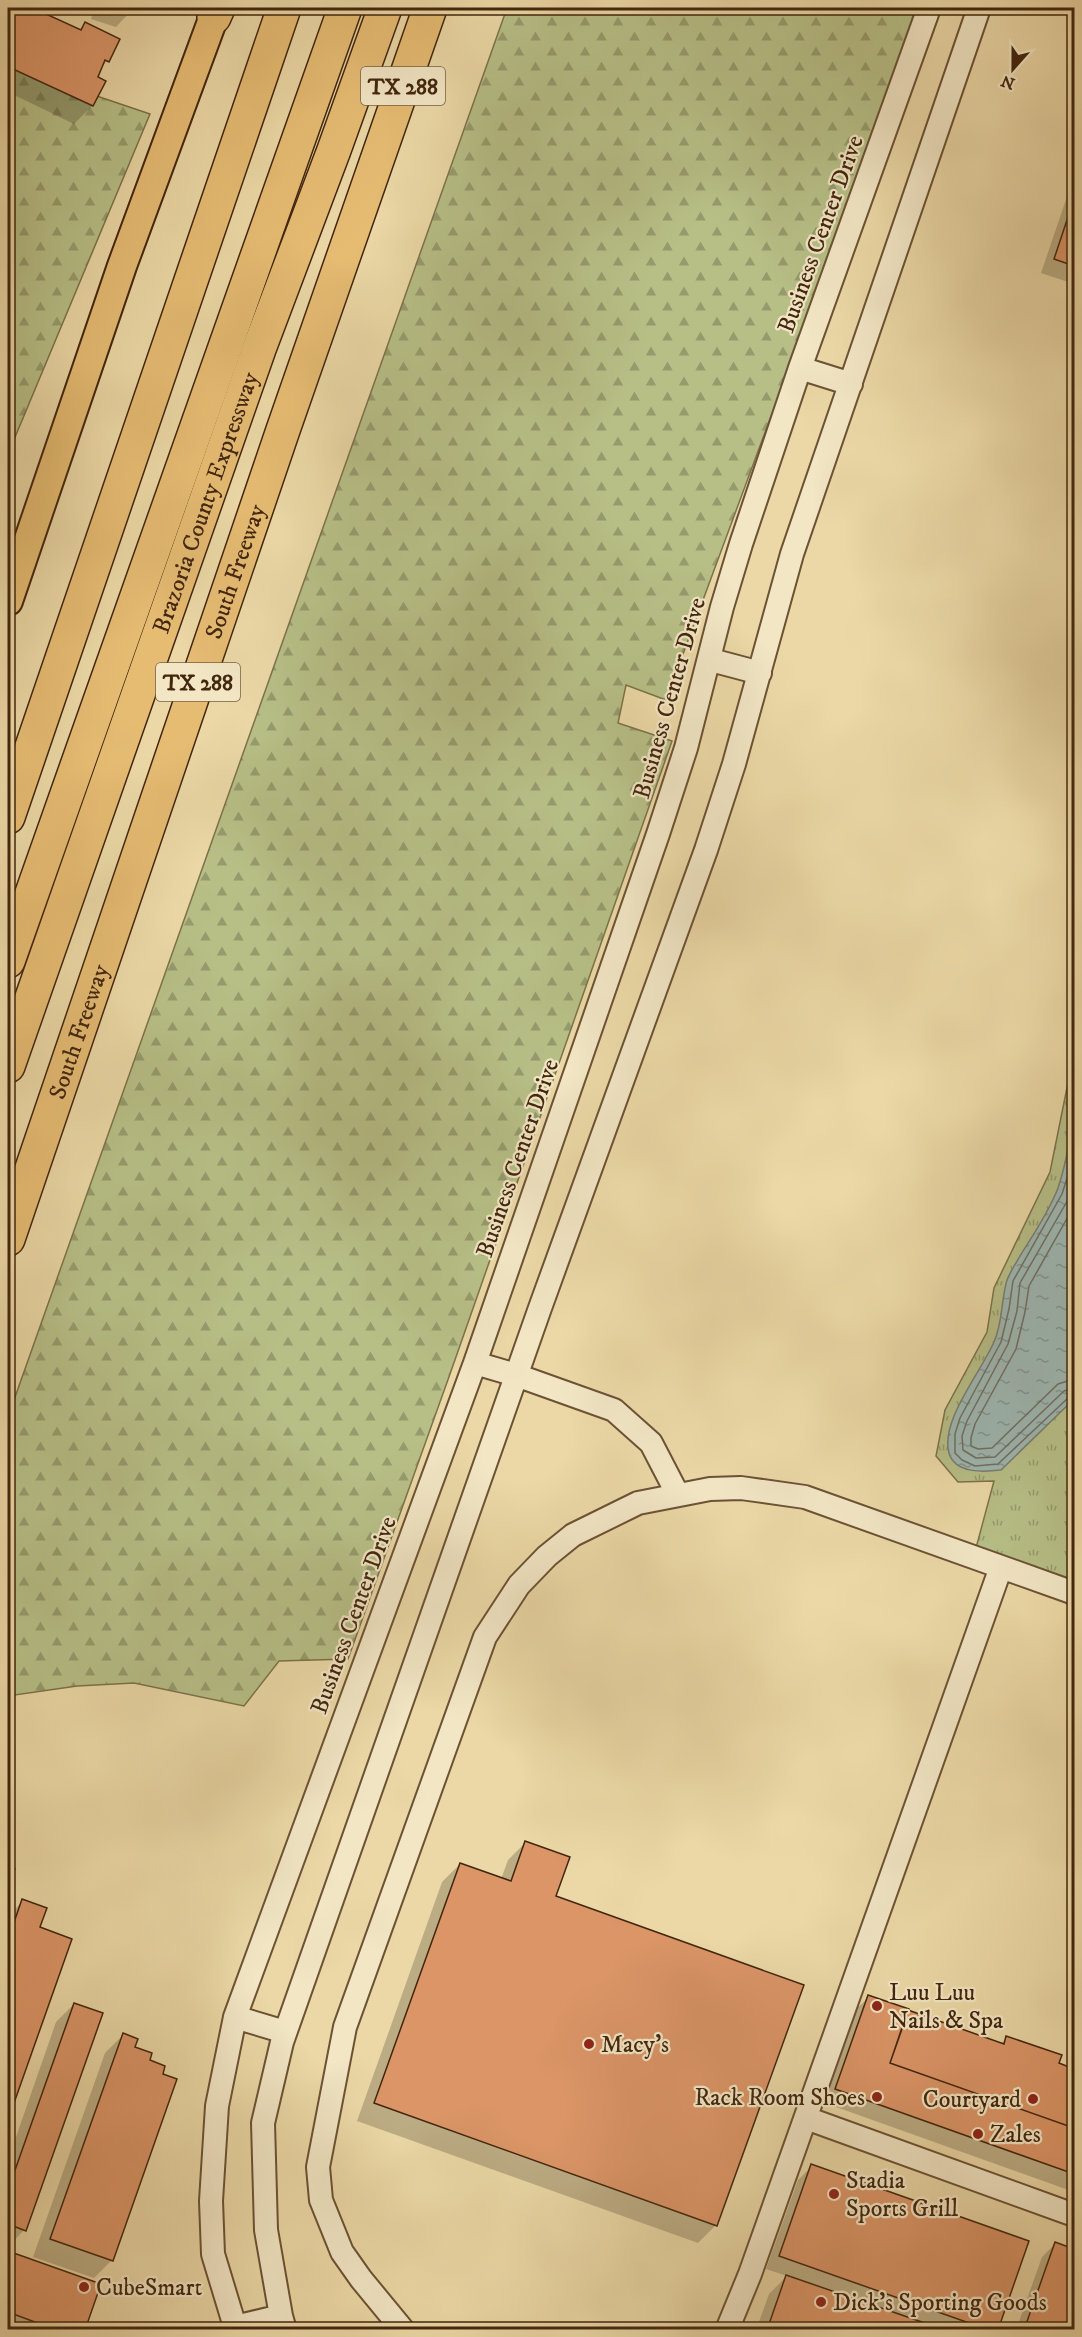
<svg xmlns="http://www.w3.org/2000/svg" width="1082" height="2337" viewBox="0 0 1082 2337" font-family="'IM FELL DW Pica',serif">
<defs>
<pattern id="forest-firs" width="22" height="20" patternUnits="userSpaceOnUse" patternTransform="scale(1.5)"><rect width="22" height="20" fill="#b7bf87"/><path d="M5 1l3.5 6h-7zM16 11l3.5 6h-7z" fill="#969b6d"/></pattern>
<pattern id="park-tufts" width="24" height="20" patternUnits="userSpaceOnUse" patternTransform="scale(1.5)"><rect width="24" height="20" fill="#b7bf87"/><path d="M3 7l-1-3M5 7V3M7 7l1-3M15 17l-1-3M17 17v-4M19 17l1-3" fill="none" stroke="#969b6d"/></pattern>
<pattern id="water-ripples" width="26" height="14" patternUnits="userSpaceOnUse" patternTransform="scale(1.5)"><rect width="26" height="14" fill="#9db7b3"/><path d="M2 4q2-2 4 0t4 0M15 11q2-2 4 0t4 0" fill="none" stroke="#829590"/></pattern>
</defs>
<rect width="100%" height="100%" fill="#ebd8a6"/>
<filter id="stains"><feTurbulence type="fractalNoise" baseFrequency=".00333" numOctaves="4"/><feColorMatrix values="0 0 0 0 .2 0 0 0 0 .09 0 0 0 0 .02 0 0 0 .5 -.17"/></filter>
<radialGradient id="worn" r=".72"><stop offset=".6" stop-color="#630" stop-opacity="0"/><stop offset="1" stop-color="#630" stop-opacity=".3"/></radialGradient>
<path fill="url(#forest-firs)" stroke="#7c724a" stroke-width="1.5" d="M507,8H918L851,200L666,700L626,685L618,723L672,741L450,1374L348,1659L279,1661L244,1706L134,1683L77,1686L8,1696V1417Z
M8,66L150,114L8,454Z"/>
<path fill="url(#park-tufts)" stroke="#7c724a" stroke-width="1.5" d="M1074,1053V1582L976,1548L994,1481L958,1482L936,1456L945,1410L987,1332L994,1288L1050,1172Z"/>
<path fill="url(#water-ripples)" stroke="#797d71" stroke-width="1.5" d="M1074,1100V1399L1001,1470C984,1472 955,1474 949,1453C940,1421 981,1372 994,1342C1003,1322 1001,1300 1007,1280C1010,1272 1016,1263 1020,1256C1033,1235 1049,1212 1058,1188C1068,1158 1071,1131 1074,1100Z"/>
<path fill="#0003" d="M8,8H30L78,31L85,24L107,61L100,69L95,77L104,81L92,106L74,124L8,92Z
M60,8H134L116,27L91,19L93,12L76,8L72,11Z
M1074,176V284L1041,273Z
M526,1842L716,2225L698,2243L357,2121L442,1882L460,1864L501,1879L508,1860Z
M23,1901L38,1928L70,1940L8,2116V1916Z
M869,1997L1000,2044L1007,2038L1057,2064L1074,2071V2192L822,2102L855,2010Z
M74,2004L24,2230L8,2247V2160L56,2022Z
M123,2035L133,2048L112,2260L94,2278L33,2257L105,2053Z
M812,2166L996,2330H756L769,2294L787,2276L766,2269L798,2180Z
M1056,2243L1074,2250V2330H1016L1042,2257Z
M8,2252L99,2285L83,2330H8Z"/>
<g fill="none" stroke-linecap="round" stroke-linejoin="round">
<path stroke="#706e60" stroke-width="1.5" d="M1074,1156L1062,1194L1013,1281L1009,1309L1001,1342L960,1418L955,1434V1453L962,1460L975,1466L998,1464L1068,1398L1074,1396
M1074,1180L1069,1198L1020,1283L1017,1311L1008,1344L967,1421L962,1436L963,1450L976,1458L995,1457L1064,1391L1074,1388
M1074,1206L1029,1286L1025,1312L1016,1349L975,1424L971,1438V1446L978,1449L992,1448L1058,1384L1074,1379"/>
</g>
<path fill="#db9567" stroke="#42260e" stroke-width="1.5" d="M8,8H33L81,30L85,22L120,39L109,62L105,60L98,77L106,81L93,106L13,69L9,77H8Z
M1074,199V266L1054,259Z
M525,1841L570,1857L556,1896L804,1985L717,2226L374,2103L460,1863L511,1881Z
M8,1860L15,1869L8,1875Z
M22,1899L47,1908L40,1927L72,1939L8,2120V1940Z
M868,1995L909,2009L890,2063L1074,2128V2174L835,2089Z
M74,2003L103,2013L26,2231L8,2224V2190Z
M908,2010L1004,2044L1006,2036L1062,2055L1059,2063L1074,2069V2128L890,2063Z
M123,2033L138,2039L135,2047L152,2053L150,2060L165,2066L163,2074L177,2079L113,2261L50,2239Z
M811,2164L1029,2241L998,2330H989L779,2256Z
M1055,2242L1074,2249V2330H1024Z
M8,2251L101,2284L85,2330H56L8,2312Z
M786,2275L945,2330H767Z"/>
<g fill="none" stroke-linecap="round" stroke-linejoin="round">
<g stroke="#6c5234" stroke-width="26">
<path id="minor" d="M800,368L851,384
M711,660L760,673
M475,1363L516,1375L614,1410L651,1443L678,1495
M235,2017L285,2032
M806,2118L1074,2215
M235,2327L281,2316
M236,2330L213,2254L211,2201L217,2106L235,2017L475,1363L658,834L686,748L722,607L741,544L800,368L929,8
M285,2330L281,2316L266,2230L263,2123L282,2042L540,1308L706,850L734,764L792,554L979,8
M403,2330L361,2279L342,2252L321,2200L318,2167L345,2027L485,1637L519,1585L547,1556L573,1535L638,1503L710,1489L741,1488L805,1497L1074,1593
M727,2330L750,2274L1001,1567"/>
</g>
<g stroke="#42260e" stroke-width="32">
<path id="major" d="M8,601L122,266L217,8"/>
</g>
<g stroke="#42260e" stroke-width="36">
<g id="highway">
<path d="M214,17L218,8"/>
<path d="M8,817L284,8"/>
<path d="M8,961L345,8"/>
<path id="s1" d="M8,1066L259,349L334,150L385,8"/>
<path id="s2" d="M8,1239L283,430L430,8"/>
</g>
</g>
<use href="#minor" stroke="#f2e6c5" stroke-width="22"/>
<use href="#major" stroke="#e6bc73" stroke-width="28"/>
<use href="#highway" stroke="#e6bc73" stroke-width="33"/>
</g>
<g fill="#8f2418" stroke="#f2e6c5" stroke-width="2">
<circle cx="877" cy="2006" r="6"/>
<circle cx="589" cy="2044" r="6"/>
<circle cx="877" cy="2097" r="6"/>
<circle cx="1033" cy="2099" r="6"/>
<circle cx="978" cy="2134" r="6"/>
<circle cx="834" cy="2194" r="6"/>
<circle cx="84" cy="2287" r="6"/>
<circle cx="821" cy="2302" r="6"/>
</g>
<g text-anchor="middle" stroke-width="4.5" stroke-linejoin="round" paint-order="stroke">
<g fill="#f2e6c5" stroke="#776045" stroke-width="1.5">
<rect x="361" y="67" width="84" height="38" rx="4.5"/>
<rect x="156" y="663" width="84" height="38" rx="4.5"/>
</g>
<g font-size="22" font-weight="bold" fill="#42260e">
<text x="403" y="94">TX 288</text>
<text x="198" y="690">TX 288</text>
</g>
<g font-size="24" fill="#42260e" stroke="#f2e6c5">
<text transform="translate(820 234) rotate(-70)" y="8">Business Center Drive</text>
<text dy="8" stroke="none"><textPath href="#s1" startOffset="597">Brazoria County Expressway</textPath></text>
<text dy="8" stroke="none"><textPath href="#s2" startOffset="705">South Freeway</textPath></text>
<text transform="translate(669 698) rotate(-74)" y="8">Business Center Drive</text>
<text dy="8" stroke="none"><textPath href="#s2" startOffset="219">South Freeway</textPath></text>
<text transform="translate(517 1158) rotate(-71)" y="8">Business Center Drive</text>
<text transform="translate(353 1615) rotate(-70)" y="8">Business Center Drive</text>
</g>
<g font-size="24" fill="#42260e" stroke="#f2e6c5" text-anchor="start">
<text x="889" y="2000">Luu Luu<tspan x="889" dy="28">Nails &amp; Spa</tspan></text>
<text x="601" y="2052">Macy's</text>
<text x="865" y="2105" text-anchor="end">Rack Room Shoes</text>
<text x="1021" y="2107" text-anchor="end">Courtyard</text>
<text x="990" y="2142">Zales</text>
<text x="846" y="2188">Stadia<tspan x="846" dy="28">Sports Grill</tspan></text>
<text x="96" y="2295">CubeSmart</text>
<text x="833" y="2310">Dick's Sporting Goods</text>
</g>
</g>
<rect width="1082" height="2337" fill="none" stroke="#ebd8a6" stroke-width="30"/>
<rect x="9" y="9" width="1064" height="2319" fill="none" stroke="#42260e" stroke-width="3"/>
<rect x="15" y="15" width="1052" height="2307" fill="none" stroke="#42260e" stroke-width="1.5"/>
<g transform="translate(1013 69) rotate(201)" stroke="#f2e6c5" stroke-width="4.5" paint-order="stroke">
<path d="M0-4.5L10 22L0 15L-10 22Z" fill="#42260e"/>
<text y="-9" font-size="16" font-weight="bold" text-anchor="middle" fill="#42260e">N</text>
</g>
<rect width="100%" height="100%" filter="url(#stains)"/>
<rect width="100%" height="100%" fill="url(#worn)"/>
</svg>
